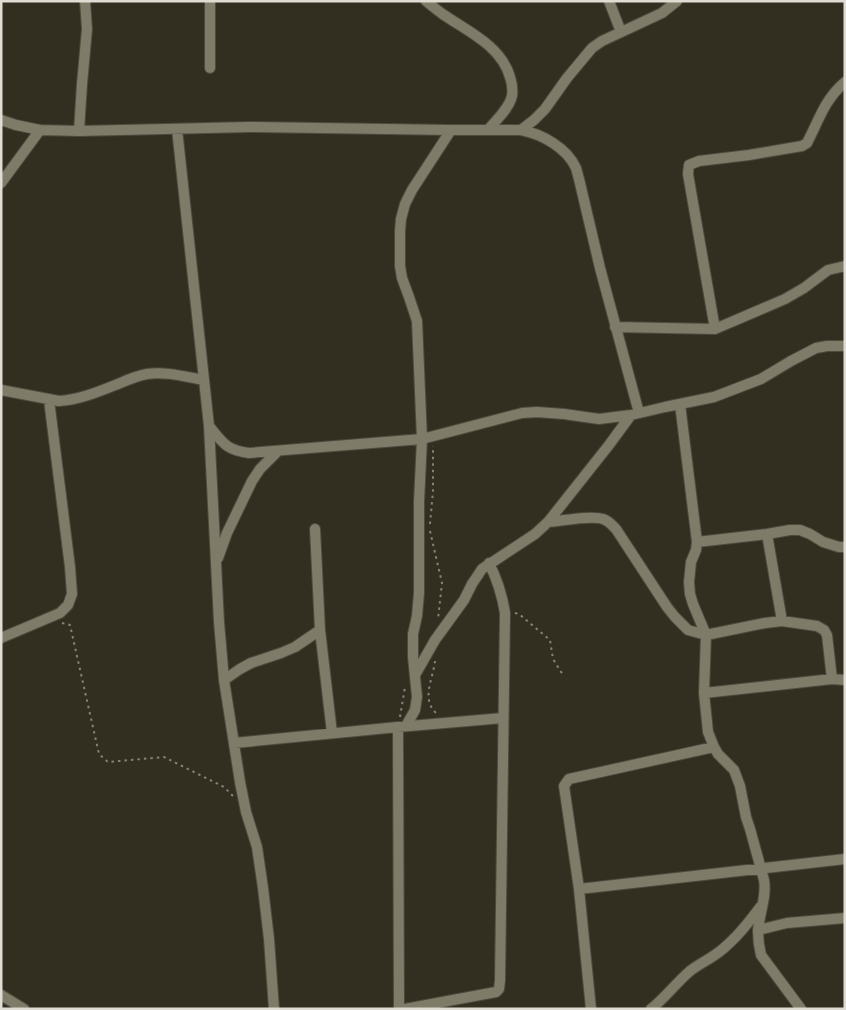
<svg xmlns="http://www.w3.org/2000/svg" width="846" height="1010" viewBox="0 0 846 1010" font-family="'IBM Plex Sans',sans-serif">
<rect width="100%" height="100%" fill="#332f20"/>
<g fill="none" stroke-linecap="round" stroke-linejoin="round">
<g stroke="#4e4a3e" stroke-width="12">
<path id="street" d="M426,1C432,6 438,11 444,15C469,32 501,46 510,77C512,83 513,89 512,96C509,109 496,120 488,130
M609,1L621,32
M210,68V1
M1,120L16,125L40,130L79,131L249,127L451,130H521C542,134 567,148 576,168C577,171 578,176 579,179L600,268L639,413
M177,129L209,426L219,622L224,680L240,782L246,812L257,847L263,888L269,939L274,1009
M521,130L534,120L545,109L567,78L592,48L602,41L662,13L677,1
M79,131L82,84L87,29L85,1
M1,183L40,130
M615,327L715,329L785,299L804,288L828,270L845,266
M715,329L688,174L689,165L699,161L749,155L802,146L807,143L809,139C820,117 826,98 845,82
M1,390L59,401C79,400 98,392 118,384C127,380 136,376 147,374C165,371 186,377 204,380
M680,404L697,542L696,550L691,562L689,582L690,594L693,604L706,635L704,693L708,732L714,747L718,754L734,770L740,786L746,817L750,829L764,880C767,897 759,914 758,931C758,940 759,947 761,955L801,1009
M209,426C223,443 226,450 249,453L422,439L522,413L537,412L564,414L599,419L631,415L665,407L714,397L761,379L791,361L816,348L827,346H845
M548,522C562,521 591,515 603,519C609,521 612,525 616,529L667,607L675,617L688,630L706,635L765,623L782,621L817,626L824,630L827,635L832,679
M315,529L320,630L332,733
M767,534L782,621
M697,542L767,534L790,530H800L810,534L823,542L839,547H845
M218,558L227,533L252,481L260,469L277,452
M1,638L60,613L68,605L72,594L70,567L49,400
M415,675L435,640L464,600L472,584L482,569L535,534L548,522L609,445L631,415
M224,680L240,669L251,663L281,653L295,647L320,630
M704,693L832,679L845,680
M406,726L415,710L417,697L413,657V634L417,616L419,593V502L422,439L417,321L409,297L402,278L400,266V231L401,219L405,204L412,190L451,130
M398,727L399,1009
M234,743L398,727L503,718
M579,889L845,859
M758,930L787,923L845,918
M1,995L24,1009
M405,1009L496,992L499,989L500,981L505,613C502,594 498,581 489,563
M591,1009L579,889L564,786L569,779L714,747
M651,1009C665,998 676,983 690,971C699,964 710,959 719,952C736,939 749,922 761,906"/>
</g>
<path stroke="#858276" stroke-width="2" stroke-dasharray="2.5 4" stroke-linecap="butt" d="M430,524L433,491V446
M430,531L442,583L438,619
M515,613L519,614L550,640L553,659L563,675
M62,623L70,625L99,754L108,762L164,757L224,787L233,796
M435,661C433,679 421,699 436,713
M400,717L405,687"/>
<use href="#street" stroke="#7f7b69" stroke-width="10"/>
</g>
<rect width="846" height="1010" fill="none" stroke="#dfdcd3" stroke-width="5"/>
</svg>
